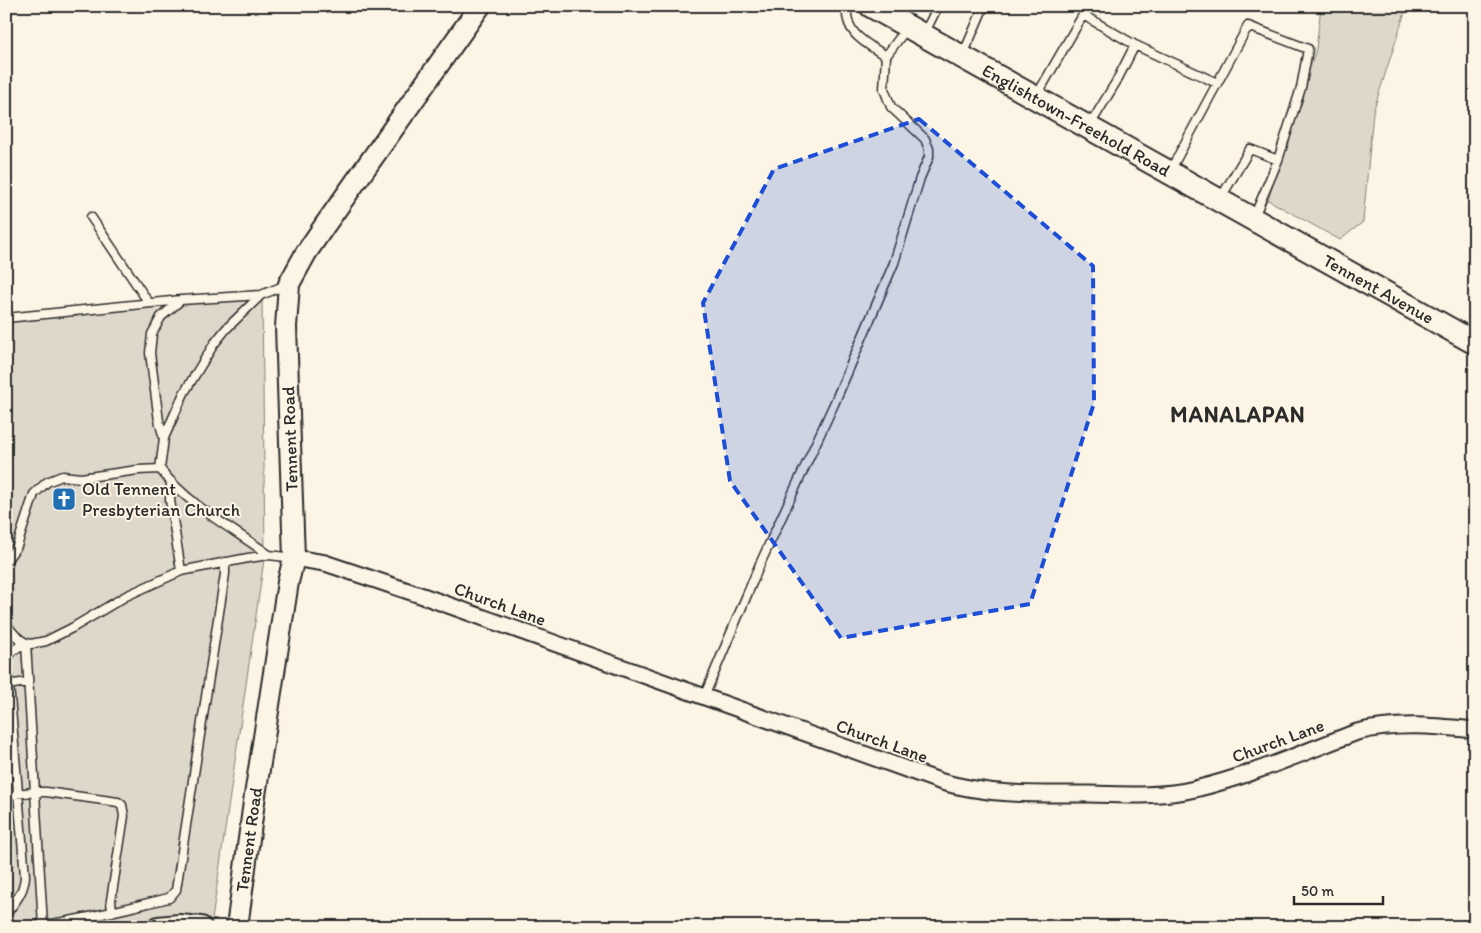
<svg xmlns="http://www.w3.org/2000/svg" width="1481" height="933" viewBox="0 0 1481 933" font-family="Itim,sans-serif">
<rect width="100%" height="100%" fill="#fcf5e5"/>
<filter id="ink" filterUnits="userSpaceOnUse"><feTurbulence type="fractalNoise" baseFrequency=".02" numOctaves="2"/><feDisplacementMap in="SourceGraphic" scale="10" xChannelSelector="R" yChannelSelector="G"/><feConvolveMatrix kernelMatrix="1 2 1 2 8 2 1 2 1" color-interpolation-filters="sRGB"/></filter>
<g filter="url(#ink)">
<path fill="#ded8ca" stroke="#84827a" d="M1321,6H1407L1373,112L1363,222L1340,240L1268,200L1316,49Z
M262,299L265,553L211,927H6V322L163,305Z"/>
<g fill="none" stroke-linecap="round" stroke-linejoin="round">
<g stroke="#2b2b2b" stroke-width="11">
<path id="lane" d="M847,6C844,34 866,43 886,56
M924,34L938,6
M963,55L984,6
M1037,95L1083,15L1135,45
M1090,125L1116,82L1135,45L1217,83
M1170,171L1248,26L1308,49L1301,88L1278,160L1254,217
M1220,199L1250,149L1278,160
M91,217L149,303
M6,318L181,300
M164,438L159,421L150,353L152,334L161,317L181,300L261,295
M171,483L170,500L181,571
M269,555C232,528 189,506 160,469L164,438L184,393L214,344L226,329L261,295L286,285
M6,561L17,546L34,494L47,482L62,476L81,478L138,470L160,469
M6,623C11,632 16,638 26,643L43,925
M6,685L28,682
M704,697L760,564L834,404L894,263L920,178L929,157V149L925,139L891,107L884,89L886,56L907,28
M6,795L34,792H46L118,802L122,805L124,816L111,900L112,912
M6,914C16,901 24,892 25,876L9,685C7,662 2,654 26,643L31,644L46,641L72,628L126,596L181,571L248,558L269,555L294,558
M28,927C76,922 123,909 169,898L176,890L225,574V562"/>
</g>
<g stroke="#2b2b2b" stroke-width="19">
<path id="street" d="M294,558L325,563L423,596L942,782C991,796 1040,794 1089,794C1124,795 1162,797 1195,789C1250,776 1304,752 1357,732C1397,722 1434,726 1475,730"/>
</g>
<g stroke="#2b2b2b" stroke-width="24">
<g id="secondary">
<path d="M158,927L179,925L201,927"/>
<path id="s1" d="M237,927L254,802L288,582L294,558L286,327L289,284L306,253L325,225L480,6"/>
</g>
</g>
<g stroke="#2b2b2b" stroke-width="26">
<g id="primary">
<path id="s2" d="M871,6L1475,343"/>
</g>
</g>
<use href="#lane" stroke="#fcf5e5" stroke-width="8"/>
<use href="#street" stroke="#fcf5e5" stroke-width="15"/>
<use href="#secondary" stroke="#fcf5e5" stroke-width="20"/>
<use href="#primary" stroke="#fcf5e5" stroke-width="22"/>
</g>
</g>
<path fill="#1d4ed8" fill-opacity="0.2" stroke="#1d4ed8" stroke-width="4" stroke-dasharray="10 6" stroke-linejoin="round" d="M919,119L1093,266L1094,403L1030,604L841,638L730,481L703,303L774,169Z"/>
<defs>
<g id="church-square" transform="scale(1.25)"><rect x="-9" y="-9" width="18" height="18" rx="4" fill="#1f6fb2" stroke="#fcf5e5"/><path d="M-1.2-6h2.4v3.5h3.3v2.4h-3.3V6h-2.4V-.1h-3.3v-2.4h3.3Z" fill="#fff"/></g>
</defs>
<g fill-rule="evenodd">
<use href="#church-square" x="64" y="499"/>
</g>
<g text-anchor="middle" stroke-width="4" stroke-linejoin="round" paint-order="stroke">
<g font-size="18" fill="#2b2b2b" stroke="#fcf5e5">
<text dy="6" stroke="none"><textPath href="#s2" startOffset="235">Englishtown-Freehold Road</textPath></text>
<text dy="6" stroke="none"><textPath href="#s2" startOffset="581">Tennent Avenue</textPath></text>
<text transform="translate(290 439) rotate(-92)" y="6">Tennent Road</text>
<text transform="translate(500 604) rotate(20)" y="6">Church Lane</text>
<text transform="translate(882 741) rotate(20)" y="6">Church Lane</text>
<text transform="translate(1278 741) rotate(-20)" y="6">Church Lane</text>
<text dy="6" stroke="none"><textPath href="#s1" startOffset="88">Tennent Road</textPath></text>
</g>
<g font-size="18" fill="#2b2b2b" stroke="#fcf5e5" text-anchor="start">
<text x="82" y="495">Old Tennent<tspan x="82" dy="21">Presbyterian Church</tspan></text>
</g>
<g font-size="22" font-weight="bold" letter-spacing="1" fill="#2b2b2b" stroke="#fcf5e5">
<text x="1238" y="422">MANALAPAN</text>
</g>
</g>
<rect width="1481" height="933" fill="none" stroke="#fcf5e5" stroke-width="25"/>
<rect x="12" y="12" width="1456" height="908" fill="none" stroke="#2b2b2b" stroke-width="2" filter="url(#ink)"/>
<path d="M1294 896v8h89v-8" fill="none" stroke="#2b2b2b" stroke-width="2.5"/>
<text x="1301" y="896" font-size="15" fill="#2b2b2b" stroke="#fcf5e5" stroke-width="4" paint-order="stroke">50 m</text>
</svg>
